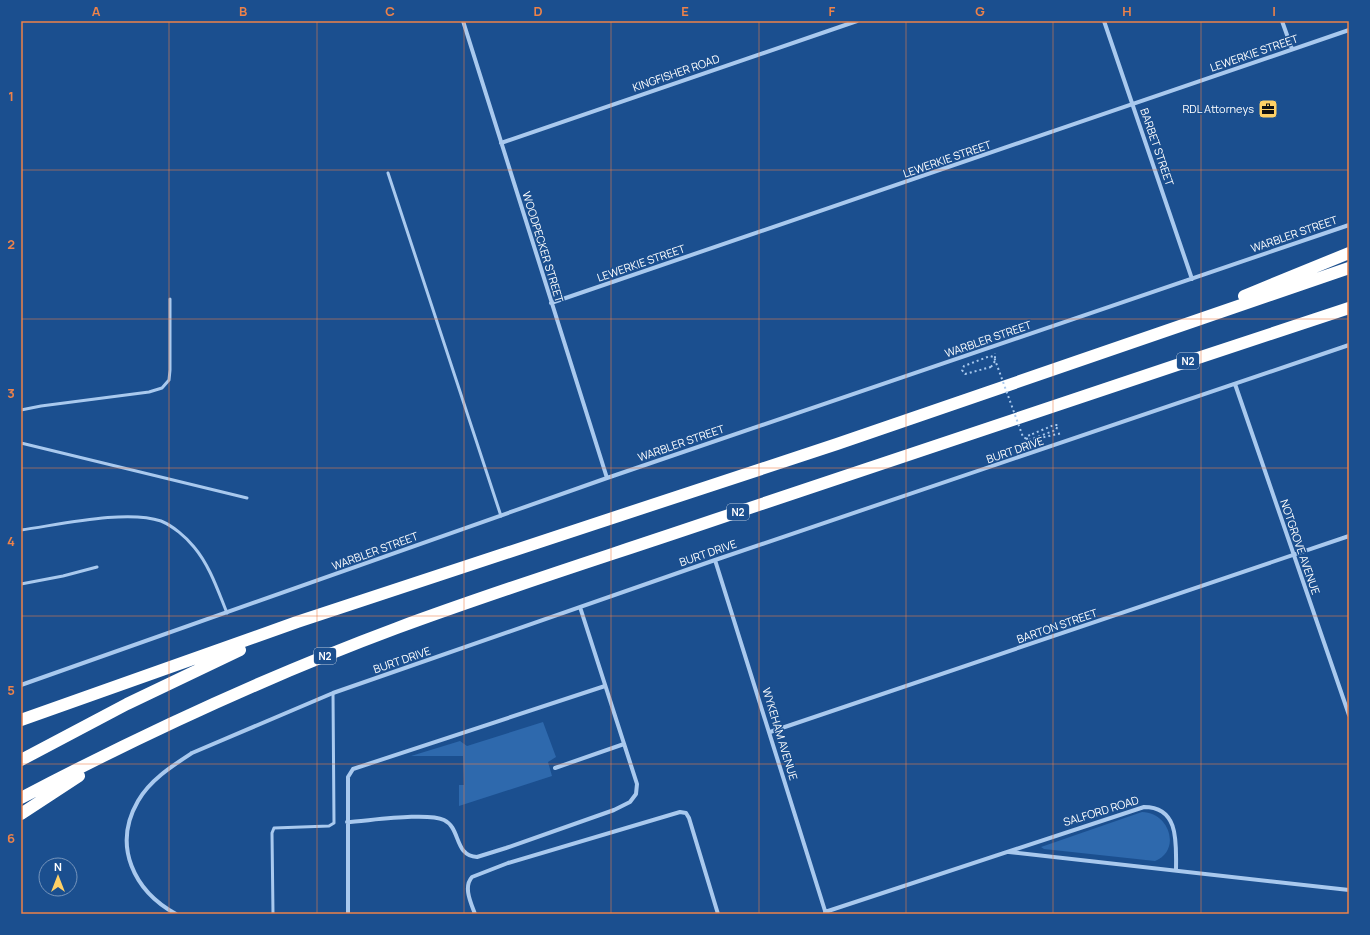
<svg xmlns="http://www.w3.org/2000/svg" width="1370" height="935" viewBox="0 0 1370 935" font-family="Manrope,sans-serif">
<rect width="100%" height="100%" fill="#1b4f8f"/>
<path fill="#2e69ad" d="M543,722L556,757L548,762L552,776L459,806V785H464L463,756H411L460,741L467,746Z
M1142,812C1169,812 1182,850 1155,861L1044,849L1041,847Z"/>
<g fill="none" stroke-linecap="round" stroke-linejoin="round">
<path stroke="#a9c9ee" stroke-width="2" stroke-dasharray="2 3" stroke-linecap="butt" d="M991,367L995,361V353
M1030,435L1027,436V441L1062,433"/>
<path stroke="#a9c9ee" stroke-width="3" d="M388,173L501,516
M21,410L41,406L149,392L162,388L169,380L170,370V299
M21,443L247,498
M21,530C58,525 126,509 161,521C173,526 186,537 194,547C210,566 218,591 227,613
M21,584L63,576L97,567
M273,914L272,833L274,828L329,826L334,823L333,693"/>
<path stroke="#a9c9ee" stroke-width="4" d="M463,21L607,478
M1104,21L1192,279
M1282,21L1292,49
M501,143L857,21
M551,303L1349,30
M1235,384L1349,715
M715,560L826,914
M21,685L607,478L1349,225
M770,732L1349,536
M555,768L624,744
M347,822C368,821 427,812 444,820C461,828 454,856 477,857L506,848L614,810L630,802L636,794L637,784L580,607
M1009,852L1349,890
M825,912L1144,807C1180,807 1176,844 1176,871
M176,914C134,891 112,846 138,801C150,780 172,766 192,753L333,693L715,560L1349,345
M348,914V777L353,769L605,686
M475,914C471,903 463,887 472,877L508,863L680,812L686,813L689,818L718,914"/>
<path stroke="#fff" stroke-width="12" d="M1244,296L1349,253
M21,720L297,622L837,444L1349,268
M21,760L127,704L240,650
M21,798C143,734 268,676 397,628C502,589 608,556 714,520C925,449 1137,378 1349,308
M21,814L79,776"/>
<path stroke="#a9c9ee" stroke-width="2" stroke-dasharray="2 3" stroke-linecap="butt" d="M991,367L965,374L962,370L964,366L990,356L994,357L1023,437L1029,440L1056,430L1058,425H1054L1030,435"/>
</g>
<path fill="none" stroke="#ee8249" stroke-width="1" stroke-opacity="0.55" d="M169,21V914M317,21V914M464,21V914M611,21V914M759,21V914M906,21V914M1053,21V914M1201,21V914M21,170H1349M21,319H1349M21,468H1349M21,616H1349M21,764H1349"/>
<defs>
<g id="office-square" transform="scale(1)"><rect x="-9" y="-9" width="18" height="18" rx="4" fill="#ffd166" stroke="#1b4f8f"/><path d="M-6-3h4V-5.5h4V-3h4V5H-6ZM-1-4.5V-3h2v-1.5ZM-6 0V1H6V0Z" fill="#111"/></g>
</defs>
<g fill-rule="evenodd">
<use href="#office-square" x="1268" y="109"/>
</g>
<g text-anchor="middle" stroke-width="3" stroke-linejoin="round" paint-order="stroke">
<g fill="#1b4f8f" stroke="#bbcadd" stroke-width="1">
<rect x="1177" y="353" width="22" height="16" rx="3"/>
<rect x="727" y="504" width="22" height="16" rx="3"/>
<rect x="314" y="648" width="22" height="16" rx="3"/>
</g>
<g font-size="10" font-weight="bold" fill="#fff">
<text x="1188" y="365">N2</text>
<text x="738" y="516">N2</text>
<text x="325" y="660">N2</text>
</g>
<g font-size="11" fill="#fff" stroke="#1b4f8f">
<text transform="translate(1254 53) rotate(-19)" y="4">LEWERKIE STREET</text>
<text transform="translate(676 73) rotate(-19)" y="4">KINGFISHER ROAD</text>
<text transform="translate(1157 147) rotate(71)" y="4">BARBET STREET</text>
<text transform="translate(947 159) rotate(-19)" y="4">LEWERKIE STREET</text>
<text transform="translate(1294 234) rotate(-19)" y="4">WARBLER STREET</text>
<text transform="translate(543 247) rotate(73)" y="4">WOODPECKER STREET</text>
<text transform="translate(641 263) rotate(-19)" y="4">LEWERKIE STREET</text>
<text transform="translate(988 339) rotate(-19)" y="4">WARBLER STREET</text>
<text transform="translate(681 443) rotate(-19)" y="4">WARBLER STREET</text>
<text transform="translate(1015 450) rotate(-19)" y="4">BURT DRIVE</text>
<text transform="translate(1300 547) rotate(71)" y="4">NOTGROVE AVENUE</text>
<text transform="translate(375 551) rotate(-20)" y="4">WARBLER STREET</text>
<text transform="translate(708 553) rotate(-19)" y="4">BURT DRIVE</text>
<text transform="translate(1057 626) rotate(-19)" y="4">BARTON STREET</text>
<text transform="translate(402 660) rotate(-19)" y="4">BURT DRIVE</text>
<text transform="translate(780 734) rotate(73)" y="4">WYKEHAM AVENUE</text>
<text transform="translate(1101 811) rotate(-17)" y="4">SALFORD ROAD</text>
</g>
<g font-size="11" fill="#fff" stroke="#1b4f8f" text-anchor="end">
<text x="1254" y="113">RDL Attorneys</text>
</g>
</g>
<rect width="1370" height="935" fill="none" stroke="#1b4f8f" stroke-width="44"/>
<g transform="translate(58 877)"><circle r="19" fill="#1b4f8f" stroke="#7695bc"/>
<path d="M0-3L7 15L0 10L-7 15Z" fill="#ffd166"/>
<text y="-6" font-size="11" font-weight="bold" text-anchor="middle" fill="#ffffff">N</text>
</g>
<rect x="22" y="22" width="1326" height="891" fill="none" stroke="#ee8249" stroke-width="1.5"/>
<g font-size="13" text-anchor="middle" font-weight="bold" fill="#ee8249">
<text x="96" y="16">A</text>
<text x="243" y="16">B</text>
<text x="390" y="16">C</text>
<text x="538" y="16">D</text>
<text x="685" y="16">E</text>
<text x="832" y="16">F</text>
<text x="980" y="16">G</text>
<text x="1127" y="16">H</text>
<text x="1274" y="16">I</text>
<text x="11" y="101">1</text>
<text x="11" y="249">2</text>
<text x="11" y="398">3</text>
<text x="11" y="546">4</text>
<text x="11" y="695">5</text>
<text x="11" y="843">6</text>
</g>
</svg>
